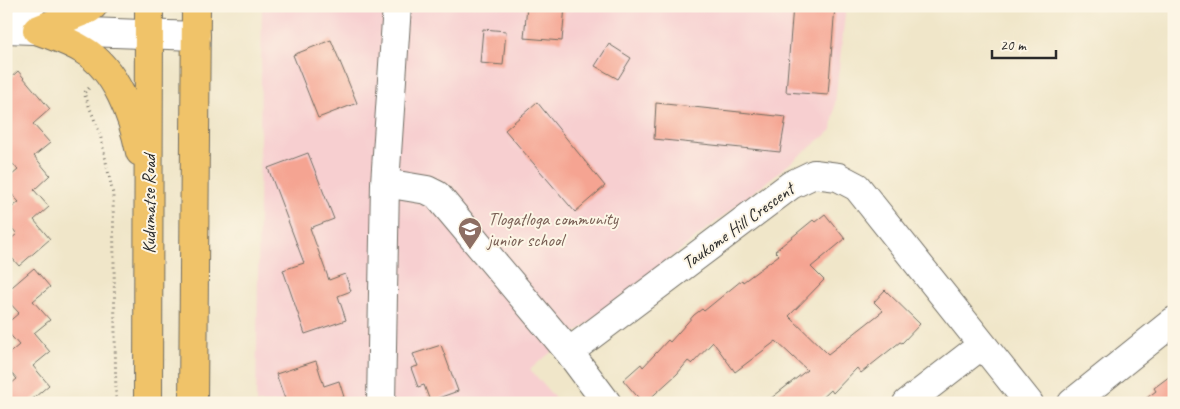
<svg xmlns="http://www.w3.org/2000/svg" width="1180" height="409" viewBox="0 0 1180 409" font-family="Caveat,sans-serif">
<rect width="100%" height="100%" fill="#fcf5e5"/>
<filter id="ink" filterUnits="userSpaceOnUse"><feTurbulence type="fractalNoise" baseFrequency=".02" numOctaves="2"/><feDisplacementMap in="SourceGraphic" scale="10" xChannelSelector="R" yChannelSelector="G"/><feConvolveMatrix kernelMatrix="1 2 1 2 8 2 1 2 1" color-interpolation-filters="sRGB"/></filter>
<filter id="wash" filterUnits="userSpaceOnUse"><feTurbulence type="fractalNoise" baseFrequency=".0096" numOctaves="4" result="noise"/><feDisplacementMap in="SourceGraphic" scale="20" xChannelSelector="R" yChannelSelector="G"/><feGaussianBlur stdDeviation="1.12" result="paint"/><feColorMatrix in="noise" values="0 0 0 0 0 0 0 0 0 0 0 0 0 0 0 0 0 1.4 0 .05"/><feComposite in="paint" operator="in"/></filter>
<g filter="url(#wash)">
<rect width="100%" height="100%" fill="#f0e6c9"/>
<path fill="#f7cfd0" d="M262,6H846L832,130L530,369L559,403H256Z"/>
<g id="blocks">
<path fill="#f5a492" d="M527,6H565L562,41L524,38Z
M793,6H835L828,95L786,92Z
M483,29L506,31L503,65L480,63Z
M331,40L357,103L318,118L293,55Z
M609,44L631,58L618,79L595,66Z
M18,71L50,109L33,124L50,143L34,156L50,175L34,190L49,207L34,220L50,239L19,266L6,251V243L17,234L6,221V212L19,202L6,188V180L18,170L6,156V82Z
M537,102L605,186L575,212L505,130Z
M656,103L786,117L780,152L654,139Z
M308,153L334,219L310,228L329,280L345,274L351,291L338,296L346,320L305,334L283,270L304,263L268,168Z
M825,214L845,239L811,267L824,280L789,316L828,354L883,311L874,302L885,290L920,324L902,343L900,342L861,373L857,368L833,393L831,390L817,403H765L807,370L776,341L735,372L713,342L692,364L688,361L677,374L645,403H643L623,380L641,364L643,367L668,340L670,342L694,315L702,309L704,311L742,280L743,282L779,255L775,251L813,220L815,222Z
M34,268L50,287L33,301L50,320L34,333L50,352L33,366L49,385L28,403H6V388L17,379L6,366V356L19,345L6,330V324L19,313L6,299V292Z
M441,345L458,391L430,401L424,385L418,387L411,368L418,366L413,354Z
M316,361L324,386L339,381L344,397L329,401L330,403H283L282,400L285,399L276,374Z
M1174,373V403H1140L1156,391L1154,388Z"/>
</g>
</g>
<g filter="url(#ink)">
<use href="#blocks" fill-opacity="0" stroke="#706c62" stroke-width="1"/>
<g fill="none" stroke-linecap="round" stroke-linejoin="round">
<g stroke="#706c62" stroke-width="30">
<path id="minor" d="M6,29L196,36
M17,29L31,6
M385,183L427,190L437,195L569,352L607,403
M569,352L791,185L814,174L838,177L857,187L1029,403
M381,403L385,183L397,6
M907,403L982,345
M1072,403L1174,321"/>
</g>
<g stroke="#706c62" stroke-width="30">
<path id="major" d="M37,30C52,36 69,41 83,50C116,69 133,117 140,152
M37,30L89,9L93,6
M148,403L149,6
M193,403L196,6"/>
</g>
<path stroke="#706c62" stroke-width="3" stroke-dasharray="1 4" stroke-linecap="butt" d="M89,88L84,93L100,134L113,194L116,403"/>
<use href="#minor" stroke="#fff" stroke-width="28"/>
<use href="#major" stroke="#f0c369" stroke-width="28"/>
</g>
</g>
<defs>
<g id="school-pin" transform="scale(1.25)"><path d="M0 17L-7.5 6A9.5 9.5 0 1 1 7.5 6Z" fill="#8d6e63" stroke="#fcf5e5"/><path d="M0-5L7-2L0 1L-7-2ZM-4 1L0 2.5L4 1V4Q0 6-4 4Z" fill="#fff"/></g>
</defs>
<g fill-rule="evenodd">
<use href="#school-pin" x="470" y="229"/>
</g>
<g text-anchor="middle" stroke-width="4" stroke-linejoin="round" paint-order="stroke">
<g font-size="18" fill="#2b2b2b" stroke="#fcf5e5">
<text transform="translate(149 204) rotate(-90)" y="6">Kudumatse Road</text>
<text transform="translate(738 226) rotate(-36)" y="6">Taukome Hill Crescent</text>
</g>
<g font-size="18" fill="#785e54" stroke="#fcf5e5" text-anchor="start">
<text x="488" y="225">Tlogatloga community<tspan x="488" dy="21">junior school</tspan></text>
</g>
</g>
<rect width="1180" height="409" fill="none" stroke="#fcf5e5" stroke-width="25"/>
<path d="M992 50v8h64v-8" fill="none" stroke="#2b2b2b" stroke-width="2.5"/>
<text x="1000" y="50" font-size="15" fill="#2b2b2b" stroke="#fcf5e5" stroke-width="4" paint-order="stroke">20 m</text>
</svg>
